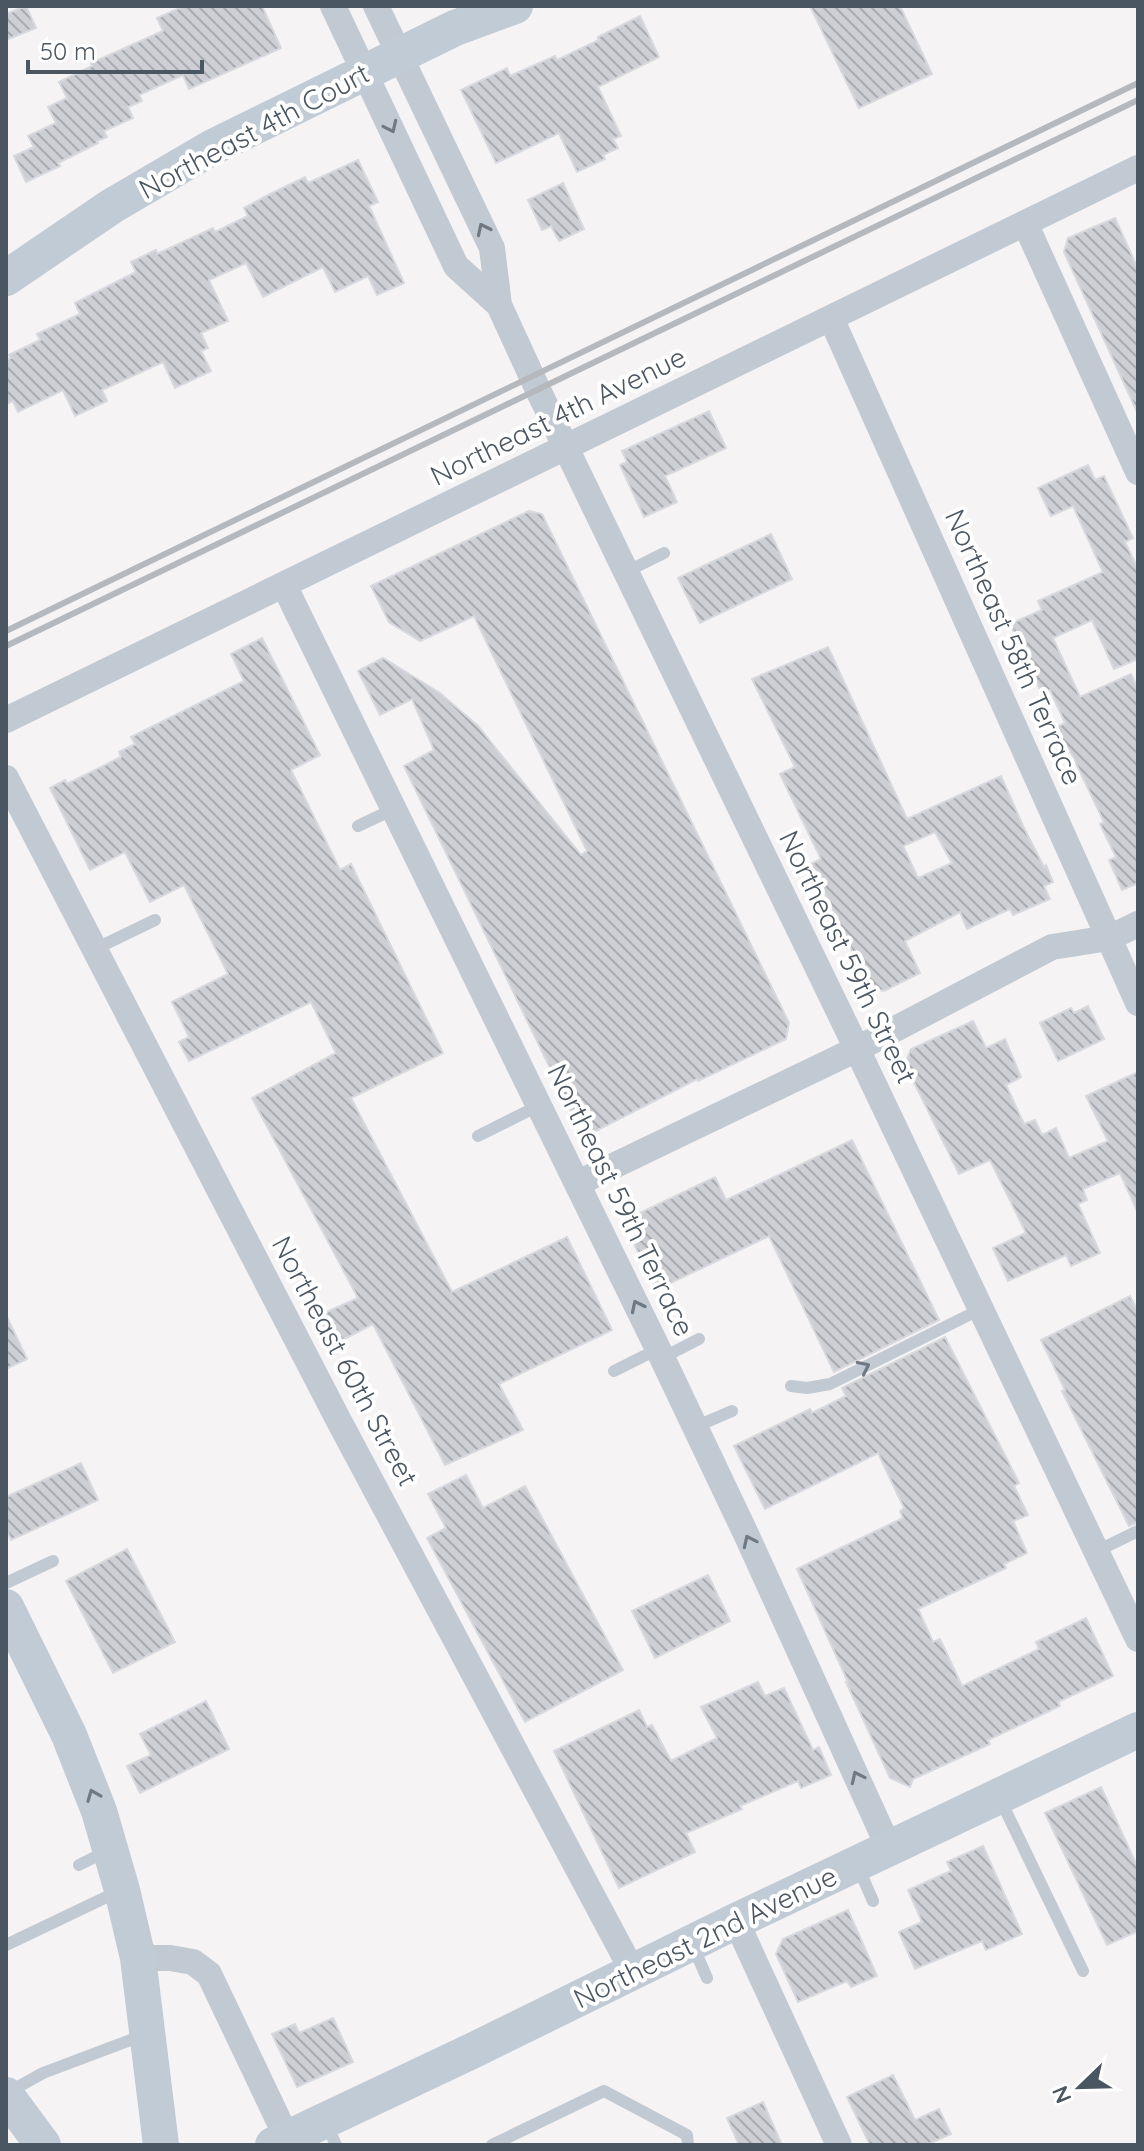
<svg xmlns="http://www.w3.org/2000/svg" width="1144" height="2151" viewBox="0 0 1144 2151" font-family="Quicksand,sans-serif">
<defs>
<pattern id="building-back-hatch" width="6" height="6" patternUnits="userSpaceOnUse" patternTransform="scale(2)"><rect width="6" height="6" fill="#cdcfd5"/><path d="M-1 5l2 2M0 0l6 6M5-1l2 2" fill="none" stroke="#a8abb0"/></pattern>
</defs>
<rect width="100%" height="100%" fill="#f5f3f3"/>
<path fill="url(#building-back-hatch)" stroke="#d7d9de" stroke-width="2" fill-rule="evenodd" d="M26,6L36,28L6,40V14Z
M184,6H262L281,48L189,89L183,75L139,95L142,101L128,107L133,118L104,131L107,137L97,141L98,143L58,163L60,166L26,182L14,156L34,147L28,136L56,123L48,107L67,98L59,82L92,66L91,63L163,31L157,18Z
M810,6H900L932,74L859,108Z
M640,16L659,57L598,87L621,136L613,139L618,148L603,155L605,159L577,172L559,133L496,163L461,90L507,68L510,76L555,56L557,60L599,40L598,37Z
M358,160L378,202L369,206L404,283L377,295L368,276L335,292L323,267L263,297L246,263L209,280L228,321L201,333L208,348L201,351L211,371L175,388L163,362L102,390L107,401L75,416L63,390L18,412L13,401L6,404V360L11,358L9,355L40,340L37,334L80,314L75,303L136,272L131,262L156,250L157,254L213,228L215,232L248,216L244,208L270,194L305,177L308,183Z
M563,183L584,229L559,241L551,226L542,230L528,200Z
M1115,218L1138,269V414L1064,252L1068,238Z
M709,411L726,448L665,476L677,502L644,517L620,465L627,462L622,451Z
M1088,465L1095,480L1104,476L1133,538L1125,542L1138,569V659L1114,669L1092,620L1053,638L1080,697L1131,674L1138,689V883L1122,890L1109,860L1116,857L1100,824L1104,822L1070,751L1066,754L1054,728L1065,723L1050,690L1042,694L1010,624L1042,610L1038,601L1103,572L1073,506L1051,516L1038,488Z
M529,511L542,514L789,1023L786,1039L698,1081L697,1079L594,1132L579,1128L404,766L434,750L412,699L380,715L358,671L383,658L440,693L478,726L581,855L587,851L474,616L420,641L389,622L371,586Z
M771,534L792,579L700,623L678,578Z
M262,638L320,755L291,770L340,870L351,864L443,1053L351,1098L452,1292L567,1237L612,1330L499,1384L523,1430L445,1465L373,1324L331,1346L320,1315L358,1298L252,1098L336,1053L311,1002L189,1061L179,1042L189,1037L172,1002L228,974L184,885L150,902L125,852L90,870L50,788L65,780L67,784L121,757L119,752L135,744L131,737L244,681L231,654Z
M828,647L907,819L1001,776L1024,828L1044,867L1046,865L1053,882L1044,886L1050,899L1013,915L1010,909L967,929L960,912L905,941L920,973L884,991L869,987L811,864L821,859L780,774L795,767L752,679ZM935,832L952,863L918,878L903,846Z
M1088,1006L1104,1039L1058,1061L1040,1023L1071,1008L1074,1013Z
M973,1021L986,1048L1005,1039L1021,1077L1006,1085L1024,1124L1035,1120L1042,1135L1056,1128L1069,1158L1108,1141L1086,1096L1138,1072V1213L1120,1173L1083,1189L1087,1200L1078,1204L1100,1253L1071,1266L1066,1255L1008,1281L993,1248L1026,1233L990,1160L959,1174L905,1064L911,1049Z
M852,1140L939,1320L834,1372L769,1236L656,1290L623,1221L715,1177L726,1200Z
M1130,1296L1138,1312V1522L1129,1526L1062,1391L1065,1390L1041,1340Z
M6,1315L27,1359L6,1369Z
M945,1337L1019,1483L1014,1486L1028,1515L1013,1521L1027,1553L1004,1564L1006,1568L918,1609L933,1642L940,1639L962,1686L1039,1649L1036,1642L1086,1618L1113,1676L1058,1702L1060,1706L988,1740L990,1744L913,1779L910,1787L890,1778L846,1682H848L797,1569L903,1518L900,1511L904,1508L878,1453L765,1509L734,1446L810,1409L812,1413L846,1396L842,1388Z
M81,1463L98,1500L11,1540L6,1528V1497Z
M466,1475L483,1508L525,1486L623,1670L525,1722L427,1538L446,1528L428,1494Z
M127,1549L175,1642L113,1673L66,1581Z
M708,1575L730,1621L655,1658L632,1611Z
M758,1682L765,1696L784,1688L813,1750L819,1747L831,1775L801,1788L798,1781L740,1806L742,1809L686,1833L695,1852L619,1888L554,1751L639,1710L647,1727L652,1725L671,1761L717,1738L701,1707Z
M206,1701L229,1749L140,1793L127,1766L151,1755L140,1734Z
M1101,1787L1138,1868V1931L1107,1945L1045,1813Z
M983,1846L1022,1934L986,1950L982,1941L915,1969L899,1932L922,1922L908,1890L951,1871L947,1862Z
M848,1910L877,1976L851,1987L847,1981L798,2002L776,1954L783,1939Z
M333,2018L353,2062L297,2087L272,2034L295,2024L299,2033Z
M893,2075L915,2120L939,2109L951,2134L926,2145H870L847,2097Z
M763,2102L782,2145H739L727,2118Z"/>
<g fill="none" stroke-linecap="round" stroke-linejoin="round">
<path stroke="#c1cad2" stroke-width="12" d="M626,572L664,553
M358,826L394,809
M95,949L155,920
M478,1136L540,1105
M662,1358L699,1339
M614,1371L658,1349
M791,1386L807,1388L830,1384L981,1309
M695,1427L732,1411
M1097,1551L1138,1531
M6,1583L53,1561
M1001,1801L1083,1971
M79,1865L107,1851
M858,1867L873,1901
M6,1945L119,1891
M693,1946L707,1978
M7,2093L43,2073L144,2035
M326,2123L336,2145
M492,2145L604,2091L687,2135L688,2145"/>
<path stroke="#c1cad2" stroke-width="26" d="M333,6L456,266L499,305
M376,6L492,248L499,305L538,390L857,1049L1138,1639
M1025,223L1138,472
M831,318L1138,1003
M284,585L658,1349L746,1534L889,1848
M6,720L1138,168
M6,778L339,1421L633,1972
M578,1183L857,1049L1052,947L1109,938L1138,924
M736,1921L839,2145
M138,1958H170L193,1962L209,1974L287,2138"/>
<path stroke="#c1cbd6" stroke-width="36" d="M6,278L112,206L211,148L455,28L515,6
M6,1607L69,1735L99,1811L122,1890L138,1958L161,2145
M6,2095L43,2145
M273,2145L474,2050L736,1921L1138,1730"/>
<path stroke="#b5b8bd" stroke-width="6" d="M6,631L1138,83
M6,646L1138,100"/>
</g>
<defs><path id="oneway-chevron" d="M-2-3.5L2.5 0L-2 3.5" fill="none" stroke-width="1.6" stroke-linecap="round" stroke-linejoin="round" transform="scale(2)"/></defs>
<g stroke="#6e7983">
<use href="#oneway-chevron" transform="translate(391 127) rotate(65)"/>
<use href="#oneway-chevron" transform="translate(483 229) rotate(-116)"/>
<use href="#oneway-chevron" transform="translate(637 1306) rotate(-116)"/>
<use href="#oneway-chevron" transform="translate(864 1367) rotate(-26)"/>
<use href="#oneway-chevron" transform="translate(749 1541) rotate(-115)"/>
<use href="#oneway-chevron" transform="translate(857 1777) rotate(-115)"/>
</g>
<use stroke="#6e7984" href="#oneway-chevron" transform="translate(93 1795) rotate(-112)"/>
<g text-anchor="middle" stroke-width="8" stroke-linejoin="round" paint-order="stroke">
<g font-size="28" fill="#4a5661" stroke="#fff">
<text transform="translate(254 131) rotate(-28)" y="10">Northeast 4th Court</text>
<text transform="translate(558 416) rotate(-26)" y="10">Northeast 4th Avenue</text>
<text transform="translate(1014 647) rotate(66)" y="10">Northeast 58th Terrace</text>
<text transform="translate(848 957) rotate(64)" y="10">Northeast 59th Street</text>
<text transform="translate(621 1200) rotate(64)" y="10">Northeast 59th Terrace</text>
<text transform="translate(345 1361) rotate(62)" y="10">Northeast 60th Street</text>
<text transform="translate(705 1937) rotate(-26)" y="10">Northeast 2nd Avenue</text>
</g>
</g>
<rect width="1144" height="2151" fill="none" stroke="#4a5661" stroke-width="16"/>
<g transform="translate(1080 2087) rotate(247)" stroke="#ffffff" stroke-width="6" paint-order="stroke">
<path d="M0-6L14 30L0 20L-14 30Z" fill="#4a5661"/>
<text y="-12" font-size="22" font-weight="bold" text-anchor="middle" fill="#4a5661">N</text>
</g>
<path d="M28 60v12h174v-12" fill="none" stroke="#4a5661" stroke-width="4"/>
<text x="40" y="60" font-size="24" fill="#4a5661" stroke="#ffffff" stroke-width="6" paint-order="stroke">50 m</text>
</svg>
